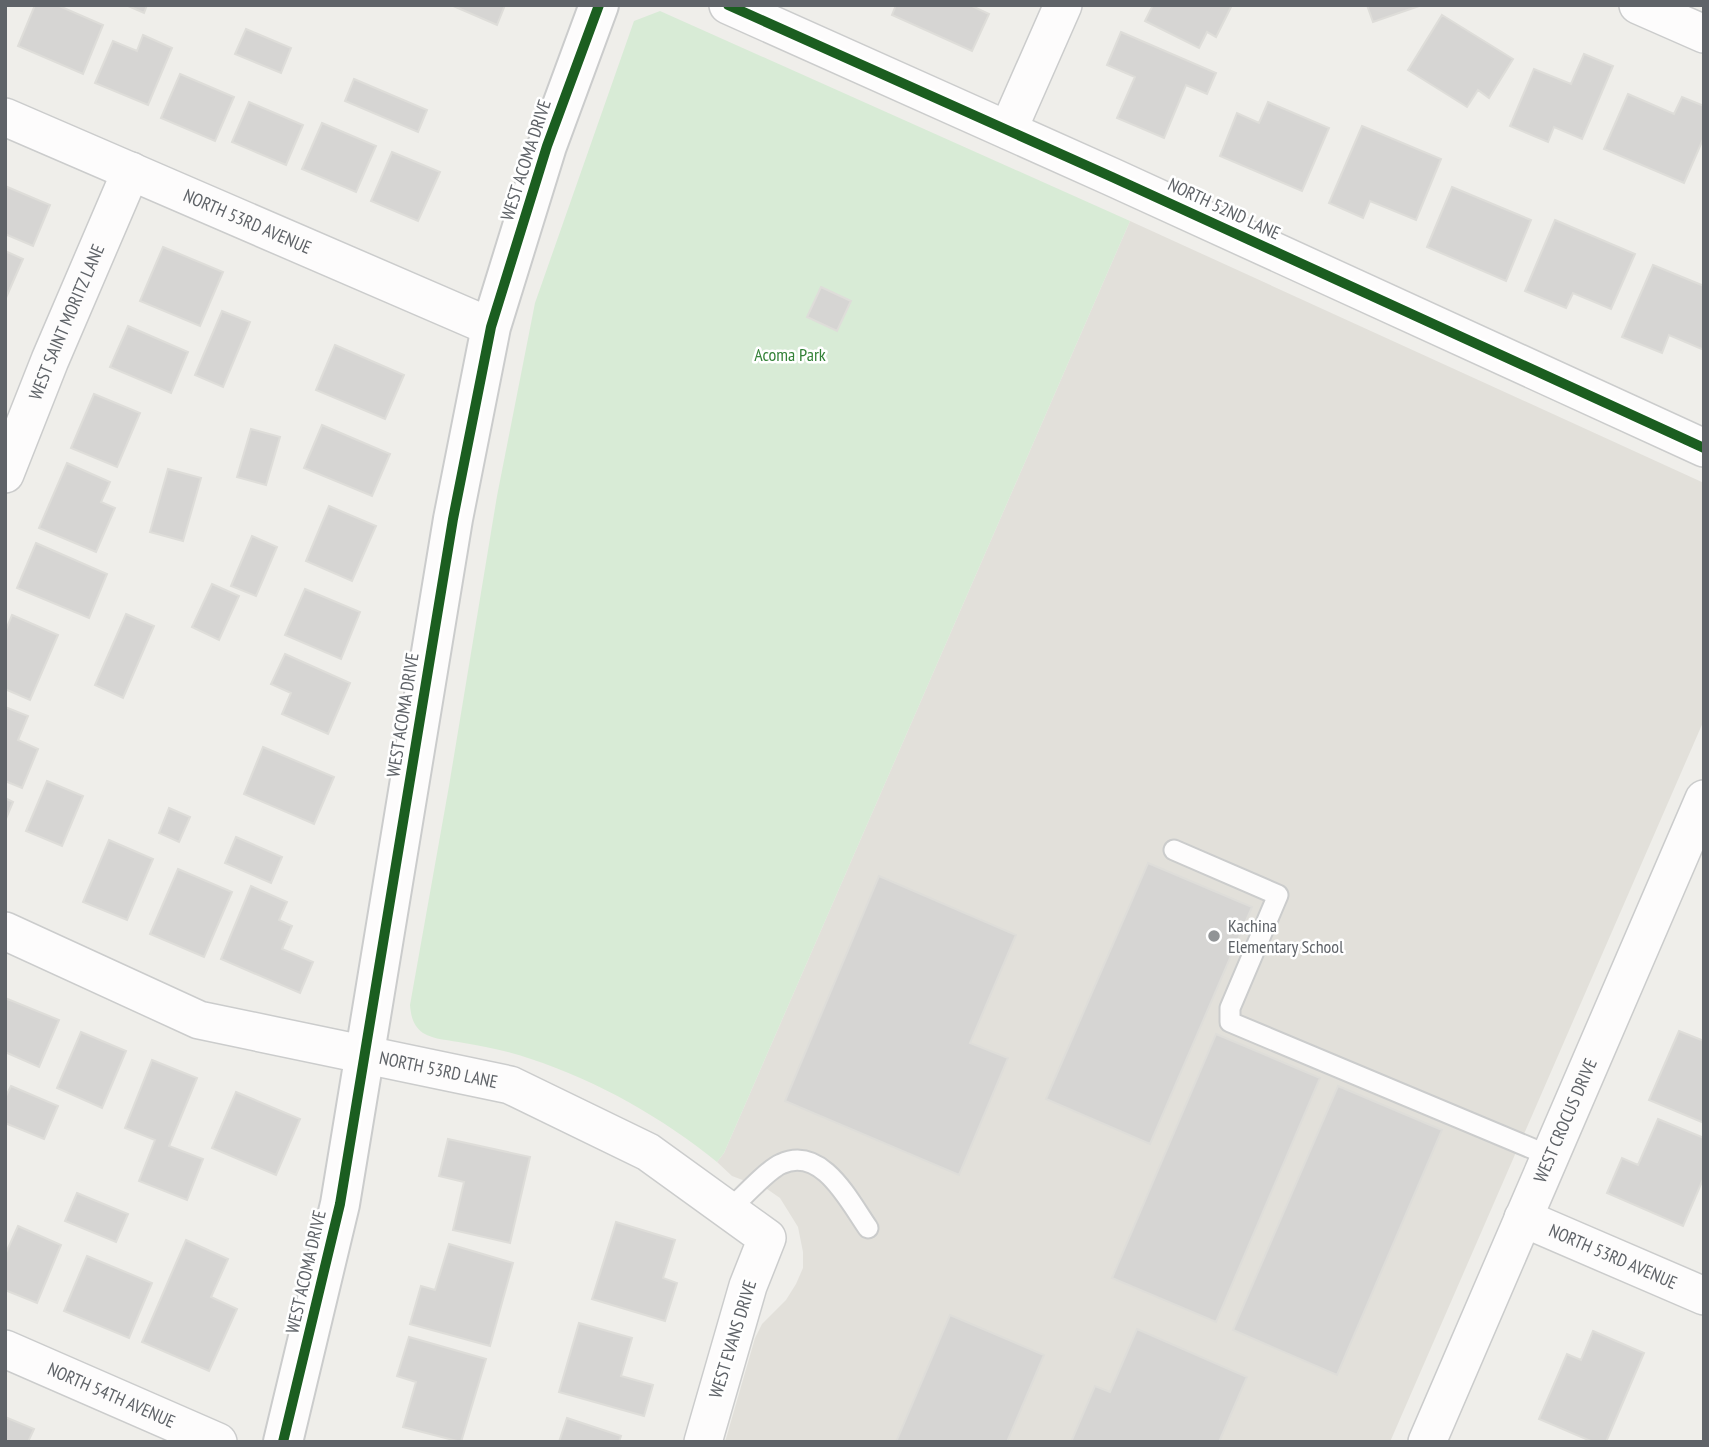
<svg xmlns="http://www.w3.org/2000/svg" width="1709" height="1447" viewBox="0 0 1709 1447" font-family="'PT Sans Narrow',sans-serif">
<rect width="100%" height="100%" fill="#efeeea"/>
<path fill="#e2e0da" d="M1130,221L1704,483V720L1390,1442H725L755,1338L762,1324L786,1300L796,1284L803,1268V1252L798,1227L780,1198L767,1189L732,1176L717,1162L724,1153Z"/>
<path fill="#d8ebd6" d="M660,11L1130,221L724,1153L717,1162C663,1118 598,1081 531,1059C509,1051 486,1047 464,1043C450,1040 434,1040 423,1033C413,1026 411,1016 410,1005L449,786L497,496L535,303L634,21Z"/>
<path fill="#d6d5d3" stroke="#deddd9" stroke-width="2" d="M35,5H57L103,25L83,74L18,46Z
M126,5H147L144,13Z
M451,5H505L497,25Z
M896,5H970L989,14L972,51L892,15Z
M1153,5H1232L1216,37L1207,32L1199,48L1145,21Z
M1367,5H1422L1373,22Z
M1442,15L1513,59L1489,98L1478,90L1467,107L1408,70Z
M246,29L291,48L281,73L235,54Z
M1121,32L1216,73L1207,94L1186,85L1164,138L1117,118L1135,77L1107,65Z
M143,35L172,48L148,105L95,83L113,41L137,51Z
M1584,54L1613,66L1582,139L1554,127L1548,142L1510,126L1534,69L1571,84Z
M180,74L234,97L215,141L161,118Z
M354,79L427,110L418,132L345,101Z
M1628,94L1674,114L1682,97L1704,106V137L1684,183L1604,149Z
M249,102L303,125L286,165L232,142Z
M1268,102L1329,128L1302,191L1220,156L1237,113L1259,123Z
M322,123L376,146L356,192L302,169Z
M1362,126L1441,159L1416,220L1370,201L1363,218L1329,203Z
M392,152L440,172L418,221L371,201Z
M5,186L50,205L33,246L5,234Z
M1452,187L1531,220L1506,281L1427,247Z
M1555,220L1635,254L1611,309L1573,293L1566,308L1525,291Z
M163,247L223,272L200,326L140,301Z
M5,251L23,259L5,300Z
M1653,265L1704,286V350L1669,335L1662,353L1622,337Z
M821,287L851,301L837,331L807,317Z
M222,311L250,322L223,387L195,375Z
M128,326L188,352L171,393L110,367Z
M335,345L404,375L385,419L316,390Z
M94,394L140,413L117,467L71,448Z
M322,425L390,454L372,496L304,468Z
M251,429L280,437L266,485L237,477Z
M67,463L110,482L101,502L115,508L96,552L39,528Z
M168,469L201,478L183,541L150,532Z
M329,506L376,526L352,581L306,561Z
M252,536L277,547L256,596L231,586Z
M36,543L107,574L89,618L17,588Z
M212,584L239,596L219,640L192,627Z
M305,589L360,612L341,659L285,635Z
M126,614L154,626L123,698L95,685Z
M12,615L58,635L30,700L5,689V632Z
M285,654L350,683L328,734L282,714L291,693L271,684Z
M5,707L28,716L18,740L38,749L22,788L5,781Z
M263,747L334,777L314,824L244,794Z
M47,781L83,796L62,846L26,831Z
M5,798L13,802L5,821Z
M169,808L190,817L179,842L159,833Z
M236,837L282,857L271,883L225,863Z
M109,840L153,859L127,920L83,902Z
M1148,863L1252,907L1150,1144L1046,1099Z
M178,869L232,892L204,957L150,934Z
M879,876L1016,935L970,1043L1008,1058L959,1175L785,1101Z
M251,886L287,902L279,920L292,926L282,949L313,962L300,993L221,959Z
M5,998L59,1020L39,1067L5,1052Z
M1679,1031L1704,1041V1123L1649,1100Z
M81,1032L126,1051L102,1108L57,1088Z
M1216,1034L1320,1078L1216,1322L1112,1278Z
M152,1060L197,1078L169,1146L203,1159L187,1200L139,1181L155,1140L125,1128Z
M11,1086L58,1106L44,1139L5,1123V1098Z
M1338,1086L1442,1130L1337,1375L1233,1330Z
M236,1092L300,1119L276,1175L212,1148Z
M1658,1119L1704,1138V1177L1683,1226L1607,1193L1622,1158L1638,1165Z
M448,1139L530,1157L510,1243L453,1230L464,1182L439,1176Z
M77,1193L128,1214L116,1242L65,1221Z
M616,1222L675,1240L663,1278L677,1283L665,1321L592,1299Z
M18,1226L61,1245L37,1303L5,1290V1255Z
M186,1240L228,1259L211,1297L237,1309L209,1371L142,1342Z
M449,1244L513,1263L490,1346L410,1324L421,1286L435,1290Z
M87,1256L152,1283L129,1338L64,1311Z
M950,1315L1044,1355L1007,1442H896Z
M579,1323L632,1338L621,1376L653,1385L644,1416L559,1392Z
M1137,1329L1247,1377L1219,1442H1071L1095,1386L1110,1392Z
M1593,1331L1644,1353L1606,1442H1593L1539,1419L1567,1354L1581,1360Z
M409,1337L486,1359L461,1442L403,1427L416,1382L397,1376Z
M5,1417L34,1429L28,1442H5Z
M567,1418L621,1436L619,1442H559Z"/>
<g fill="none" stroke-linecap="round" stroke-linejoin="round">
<g stroke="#cbcccc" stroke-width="23">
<path id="service" d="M1174,850L1278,895L1230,1008V1022L1550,1156
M728,1211C740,1200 767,1170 781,1164C822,1145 849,1201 868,1228"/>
</g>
<g stroke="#cbcccc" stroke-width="40">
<g id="minor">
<path d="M728,5L1112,177L1704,448"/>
<path d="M1638,5L1704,34"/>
<path id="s1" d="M5,117L491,327"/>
<path d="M1008,130L1063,5"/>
<path id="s2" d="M5,474L50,360L131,171"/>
<path id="s3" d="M5,931L199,1020L510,1085L648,1152L767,1238L748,1286L703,1442"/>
<path id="s4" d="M1523,1218L1704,1296"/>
<path id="s5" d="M5,1349L218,1442"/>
<path id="s6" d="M1427,1442L1704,799"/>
</g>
</g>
<g stroke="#cbcccc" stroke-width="42">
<path id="tertiary" d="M283,1442L340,1204L453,519L491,327L547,146L599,5"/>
</g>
<use href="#service" stroke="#fdfcfc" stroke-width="19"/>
<use href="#minor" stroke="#fdfcfc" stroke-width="37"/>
<use href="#tertiary" stroke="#fdfcfc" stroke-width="38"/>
<g stroke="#fff" stroke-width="15">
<path id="cycleway" d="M728,5L1112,177L1704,448
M283,1442L340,1204L453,519L491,327L547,146L599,5"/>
</g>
<use href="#cycleway" stroke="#1b5e20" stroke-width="10"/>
</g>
<circle fill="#919496" stroke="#fff" stroke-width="2.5" cx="1214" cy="936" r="7"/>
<g text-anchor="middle" stroke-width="5" stroke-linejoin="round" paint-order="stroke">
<g font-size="18" fill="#5f6368" stroke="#fff">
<text transform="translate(526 160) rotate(-72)" y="6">WEST ACOMA DRIVE</text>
<text transform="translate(1224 209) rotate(25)" y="6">NORTH 52ND LANE</text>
<text dy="6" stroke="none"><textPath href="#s1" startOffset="264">NORTH 53RD AVENUE</textPath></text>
<text dy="6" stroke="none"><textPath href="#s2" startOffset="164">WEST SAINT MORITZ LANE</textPath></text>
<text transform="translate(403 715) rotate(-81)" y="6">WEST ACOMA DRIVE</text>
<text dy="6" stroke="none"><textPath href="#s3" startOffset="458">NORTH 53RD LANE</textPath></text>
<text dy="6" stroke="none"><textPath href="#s6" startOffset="350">WEST CROCUS DRIVE</textPath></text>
<text dy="6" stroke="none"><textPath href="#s4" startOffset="98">NORTH 53RD AVENUE</textPath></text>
<text transform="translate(306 1272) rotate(-77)" y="6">WEST ACOMA DRIVE</text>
<text transform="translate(733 1339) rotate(-73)" y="6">WEST EVANS DRIVE</text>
<text dy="6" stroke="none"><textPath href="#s5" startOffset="116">NORTH 54TH AVENUE</textPath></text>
</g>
<g font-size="18" fill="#348238" stroke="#fff">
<text x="790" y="361">Acoma Park</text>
</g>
<g font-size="18" fill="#5f6368" stroke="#fff" text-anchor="start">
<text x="1228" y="932">Kachina<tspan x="1228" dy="21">Elementary School</tspan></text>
</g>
</g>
<rect width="1709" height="1447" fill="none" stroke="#5f6368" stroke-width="14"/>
</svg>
